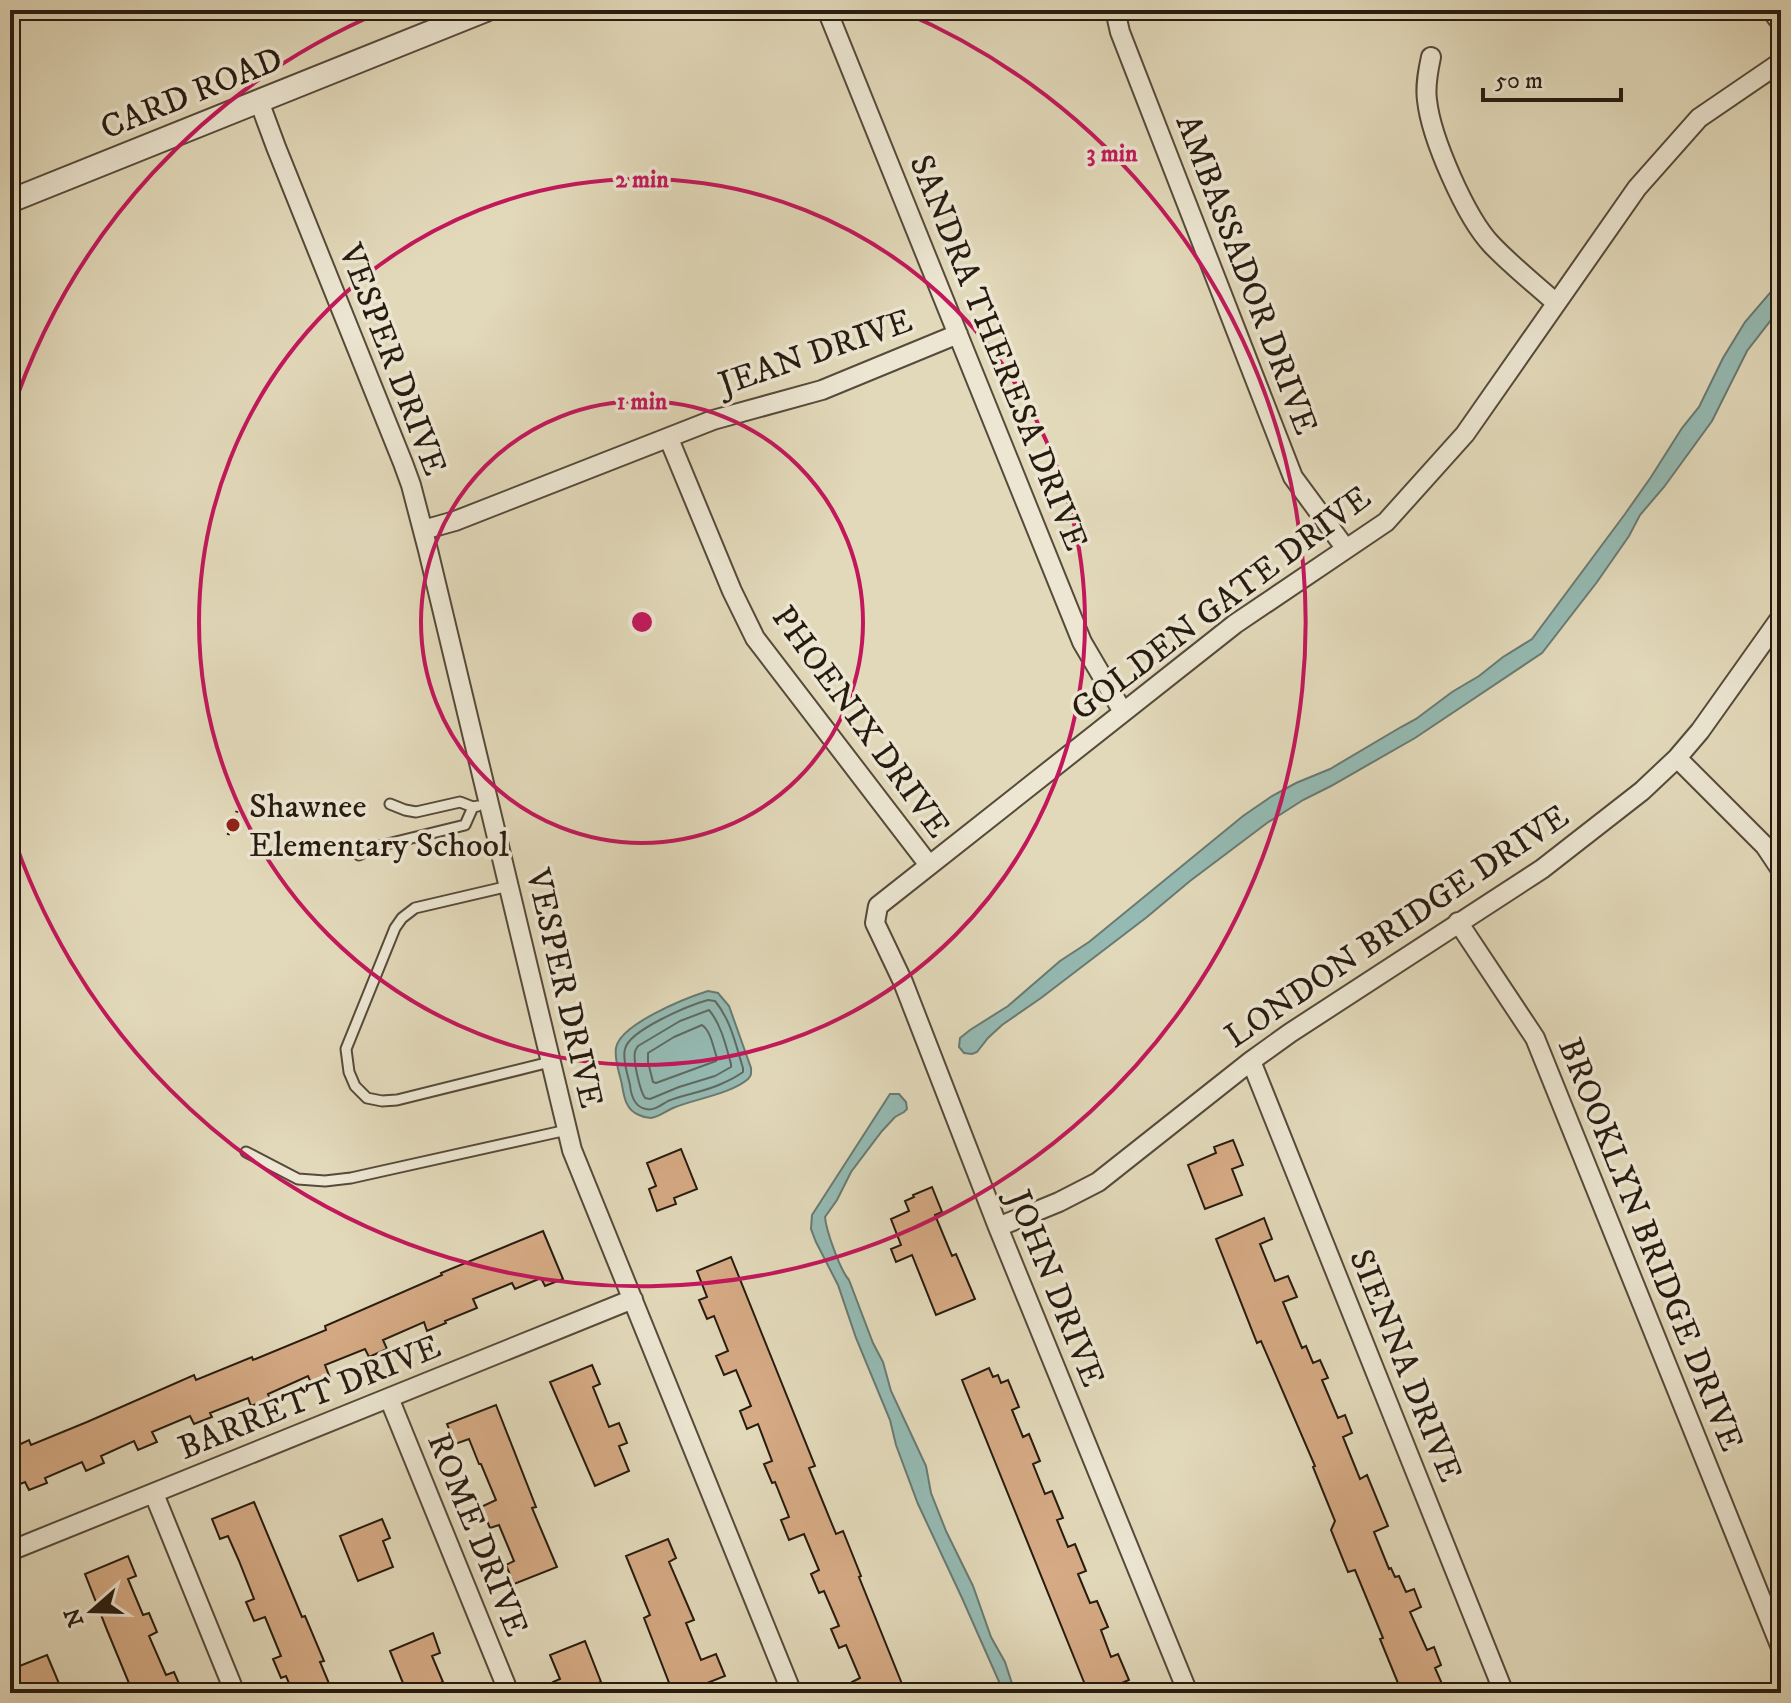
<svg xmlns="http://www.w3.org/2000/svg" width="1791" height="1703" viewBox="0 0 1791 1703" font-family="'IM FELL DW Pica',serif">
<rect width="100%" height="100%" fill="#e2d9ba"/>
<filter id="stains"><feTurbulence type="fractalNoise" baseFrequency=".0025" numOctaves="4"/><feColorMatrix values="0 0 0 0 .2 0 0 0 0 .09 0 0 0 0 .02 0 0 0 .5 -.17"/></filter>
<radialGradient id="worn" r=".72"><stop offset=".6" stop-color="#630" stop-opacity="0"/><stop offset="1" stop-color="#630" stop-opacity=".3"/></radialGradient>
<path fill="#95bab3" stroke="#697a72" stroke-width="2" d="M1781,280V307L1747,351L1712,421L1664,487L1640,515L1629,536L1597,582L1542,653L1415,738L1331,786L1303,800L1267,823L1190,881L1147,917L1041,998L1002,1025L988,1038L977,1052L972,1054L964,1053L959,1047L960,1038L970,1030L1008,1006L1060,961L1089,942L1243,816L1272,796L1296,783L1330,769L1401,727L1416,719L1452,692L1479,676L1503,657L1532,639L1625,514L1651,477L1682,428L1699,407L1723,358L1745,322Z
M708,991L718,993L729,1006L751,1068C751,1073 752,1075 748,1079C731,1094 694,1099 673,1108C666,1111 659,1117 651,1118C646,1118 643,1117 639,1115C626,1110 624,1097 622,1085C620,1074 614,1060 616,1048C620,1024 686,998 708,991Z
M890,1094H899L906,1102L907,1109L904,1112L895,1117L882,1131L851,1172L837,1200L825,1217C826,1230 840,1270 849,1280L873,1343L883,1362L891,1391L926,1466L931,1493L946,1531L973,1586L991,1637L1005,1662L1015,1693H1004L962,1598L918,1504L896,1445L890,1420L856,1338L838,1285L816,1242L811,1229L812,1215Z"/>
<g fill="none" stroke-linecap="round" stroke-linejoin="round">
<path stroke="#5e6a62" stroke-width="2" d="M708,1000L715,1001C731,1020 736,1046 743,1068V1072C736,1077 728,1081 721,1084C704,1092 685,1094 668,1101C661,1105 654,1111 646,1109C634,1107 631,1095 630,1085C628,1075 622,1060 625,1049C629,1030 690,1005 708,1000Z
M709,1010C721,1024 726,1046 731,1064V1067L715,1076L679,1087L650,1099L645,1098C640,1091 633,1061 635,1052C635,1050 637,1048 638,1046L680,1021Z
M702,1025C711,1031 713,1047 717,1058L716,1061L656,1083L653,1082L648,1062V1053L674,1037Z"/>
</g>
<path fill="#d5aa84" stroke="#271b10" stroke-width="2" d="M1233,1140L1243,1165L1232,1169L1242,1195L1205,1209L1188,1165L1216,1153L1214,1147Z
M681,1149L697,1189L674,1198L676,1204L657,1211L649,1189L656,1186L647,1163Z
M932,1187L942,1212L935,1215L952,1256L956,1254L975,1299L936,1315L912,1255L896,1262L891,1249L901,1245L891,1219L909,1211L905,1201L914,1197L913,1195Z
M1264,1218L1272,1239L1260,1244L1275,1281L1288,1276L1297,1297L1283,1302L1302,1348L1306,1346L1313,1363L1320,1360L1328,1378L1322,1380L1338,1418L1345,1415L1352,1433L1343,1437L1360,1479L1367,1475L1388,1526L1374,1532L1389,1569L1391,1568L1395,1577L1399,1576L1406,1592L1414,1589L1421,1607L1410,1612L1427,1650L1434,1647L1441,1665L1435,1668L1446,1693H1402L1380,1639L1383,1638L1355,1570L1348,1572L1331,1530L1335,1521L1313,1467L1315,1466L1261,1341L1257,1343L1216,1239Z
M543,1231L563,1279L545,1286L541,1278L515,1289L512,1283L473,1299L477,1308L445,1321L446,1323L427,1331L424,1322L383,1340L387,1349L369,1357L365,1349L325,1365L330,1378L312,1385L308,1376L268,1394L270,1399L251,1406L248,1398L210,1413L212,1417L194,1424L190,1416L152,1432L157,1442L138,1450L134,1441L101,1456L104,1463L86,1471L82,1462L45,1478L47,1483L29,1490L25,1482L10,1488V1449L29,1440L31,1445L87,1422L194,1375L196,1380L252,1357L253,1360L326,1330L325,1326L442,1275L441,1273Z
M731,1257L815,1466L809,1468L836,1534L843,1531L861,1576L859,1577L902,1684L880,1693H857L852,1682L860,1678L846,1645L839,1648L831,1629L839,1626L824,1591L819,1593L811,1574L819,1570L804,1534L789,1540L781,1520L789,1517L775,1482L772,1483L764,1464L772,1461L758,1424L747,1429L740,1411L751,1406L736,1370L724,1375L716,1356L728,1351L714,1316L707,1319L699,1300L707,1297L697,1271Z
M592,1365L600,1384L593,1387L609,1427L619,1423L627,1443L619,1446L629,1471L595,1486L550,1382Z
M989,1368L993,1377L998,1375L1001,1383L1008,1380L1019,1407L1012,1410L1023,1437L1029,1434L1040,1461L1033,1464L1045,1494L1052,1491L1063,1518L1057,1520L1068,1547L1075,1544L1086,1571L1078,1574L1090,1603L1097,1601L1108,1627L1101,1630L1111,1657L1118,1654L1129,1680L1110,1688L1108,1684L1088,1692L962,1380Z
M496,1405L536,1507L532,1508L557,1567L514,1584L506,1565L514,1561L499,1525L490,1528L481,1507L496,1500L481,1464H479L469,1439L455,1444L447,1424Z
M254,1502L302,1617L305,1616L324,1661L320,1662L333,1693H293L286,1676L281,1678L273,1659L281,1656L265,1617L254,1621L246,1602L254,1599L239,1561L228,1536L220,1539L212,1519Z
M382,1519L390,1538L383,1541L393,1567L358,1581L340,1536Z
M668,1539L676,1558L669,1562L694,1620L686,1623L701,1660L716,1654L725,1676L707,1683L711,1693H673L644,1618L650,1615L626,1556Z
M128,1556L136,1576L128,1579L143,1615L149,1613L157,1632L149,1636L166,1675L174,1672L183,1693H133L107,1630L85,1574Z
M433,1633L440,1653L432,1656L443,1682L415,1693H407L390,1651Z
M585,1641L601,1682L574,1693H557L553,1682L560,1679L550,1655Z
M47,1655L63,1693H25L12,1669Z"/>
<g fill="none" stroke-linecap="round" stroke-linejoin="round">
<g stroke="#564a3a" stroke-width="13">
<path id="service" d="M390,804L405,810L416,812L460,802L473,807L478,806
M359,855L375,847L465,825L473,807
M509,886L415,908L402,918L395,928L346,1049L349,1072L355,1086L367,1098L382,1101L397,1100L550,1062
M246,1152L298,1179L325,1181L351,1178L567,1130"/>
</g>
<g stroke="#564a3a" stroke-width="22">
<path id="minor" d="M827,10L1082,642L1123,712
M1115,10L1120,32L1293,477L1346,549
M1771,10L1781,23
M1431,57C1428,71 1425,86 1427,100C1431,138 1466,218 1492,245C1512,266 1535,284 1556,303
M259,101L276,147L403,463L411,485L428,550L572,1150L792,1693
M669,439L732,591L755,638L929,865
M423,530L455,521L713,420L822,390L958,334
M1677,758L1765,846L1781,870
M1458,922L1535,1038L1781,1648
M1251,1061L1504,1693
M998,1227L1059,1202L1098,1182L1251,1061L1290,1033L1542,869L1642,791L1677,758L1700,731L1781,617
M389,1398L509,1693
M154,1494L235,1693
M10,1551L633,1299
M1188,1693L998,1227L903,982L875,923L878,906L1235,624L1386,522L1465,434L1637,188L1699,118L1781,62"/>
</g>
<g stroke="#564a3a" stroke-width="26">
<path id="tertiary" d="M10,201L486,10"/>
</g>
<path stroke="#271b10" stroke-width="3" stroke-dasharray="2 4" stroke-linecap="butt" d="M228,835L237,811"/>
<use href="#service" stroke="#ece6d2" stroke-width="9"/>
<use href="#minor" stroke="#ece6d2" stroke-width="18"/>
<use href="#tertiary" stroke="#ece6d2" stroke-width="22"/>
</g>
<g fill="none" stroke="#c2185b" stroke-width="4">
<circle cx="642" cy="622" r="221"/>
<circle cx="642" cy="622" r="443"/>
<path d="M10 417A664 664 0 0 1 383 11M901 11A664 664 0 1 1 10 827"/>
</g>
<circle fill="#8f2418" stroke="#ece6d2" stroke-width="3" cx="233" cy="825" r="8"/>
<g text-anchor="middle" stroke-width="7" stroke-linejoin="round" paint-order="stroke">
<g font-size="34" fill="#271b10" stroke="#ece6d2">
<text transform="translate(191 92) rotate(-22)" y="12">CARD ROAD</text>
<text transform="translate(1248 274) rotate(69)" y="12">AMBASSADOR DRIVE</text>
<text transform="translate(815 351) rotate(-19)" y="12">JEAN DRIVE</text>
<text transform="translate(1000 352) rotate(68)" y="12">SANDRA THERESA DRIVE</text>
<text transform="translate(394 359) rotate(69)" y="12">VESPER DRIVE</text>
<text transform="translate(1220 602) rotate(-37)" y="12">GOLDEN GATE DRIVE</text>
<text transform="translate(862 721) rotate(54)" y="12">PHOENIX DRIVE</text>
<text transform="translate(1396 925) rotate(-34)" y="12">LONDON BRIDGE DRIVE</text>
<text transform="translate(566 988) rotate(77)" y="12">VESPER DRIVE</text>
<text transform="translate(1652 1244) rotate(68)" y="12">BROOKLYN BRIDGE DRIVE</text>
<text transform="translate(1057 1288) rotate(68)" y="12">JOHN DRIVE</text>
<text transform="translate(1407 1365) rotate(68)" y="12">SIENNA DRIVE</text>
<text transform="translate(309 1396) rotate(-22)" y="12">BARRETT DRIVE</text>
<text transform="translate(479 1534) rotate(68)" y="12">ROME DRIVE</text>
</g>
<g font-size="34" fill="#271b10" stroke="#ece6d2" text-anchor="start">
<text x="249" y="817">Shawnee<tspan x="249" dy="39">Elementary School</tspan></text>
</g>
</g>
<circle cx="642" cy="622" r="12" fill="#c2185b" stroke="#ece6d2" stroke-width="4"/>
<g font-size="24" text-anchor="middle" font-weight="bold" fill="#c2185b" stroke="#ece6d2" stroke-width="7" stroke-linejoin="round" paint-order="stroke">
<text x="1112" y="161">3 min</text>
<text x="642" y="187">2 min</text>
<text x="642" y="409">1 min</text>
</g>
<rect width="1791" height="1703" fill="none" stroke="#e2d9ba" stroke-width="40"/>
<rect x="12" y="12" width="1767" height="1679" fill="none" stroke="#271b10" stroke-width="4"/>
<rect x="20" y="20" width="1751" height="1663" fill="none" stroke="#271b10" stroke-width="2"/>
<g transform="translate(92 1611) rotate(250)" stroke="#ece6d2" stroke-width="6" paint-order="stroke">
<path d="M0-6L14 30L0 20L-14 30Z" fill="#271b10"/>
<text y="-12" font-size="22" font-weight="bold" text-anchor="middle" fill="#271b10">N</text>
</g>
<path d="M1483 88v12h138v-12" fill="none" stroke="#271b10" stroke-width="4"/>
<text x="1495" y="88" font-size="24" fill="#271b10" stroke="#ece6d2" stroke-width="6" paint-order="stroke">50 m</text>
<rect width="100%" height="100%" filter="url(#stains)"/>
<rect width="100%" height="100%" fill="url(#worn)"/>
</svg>
